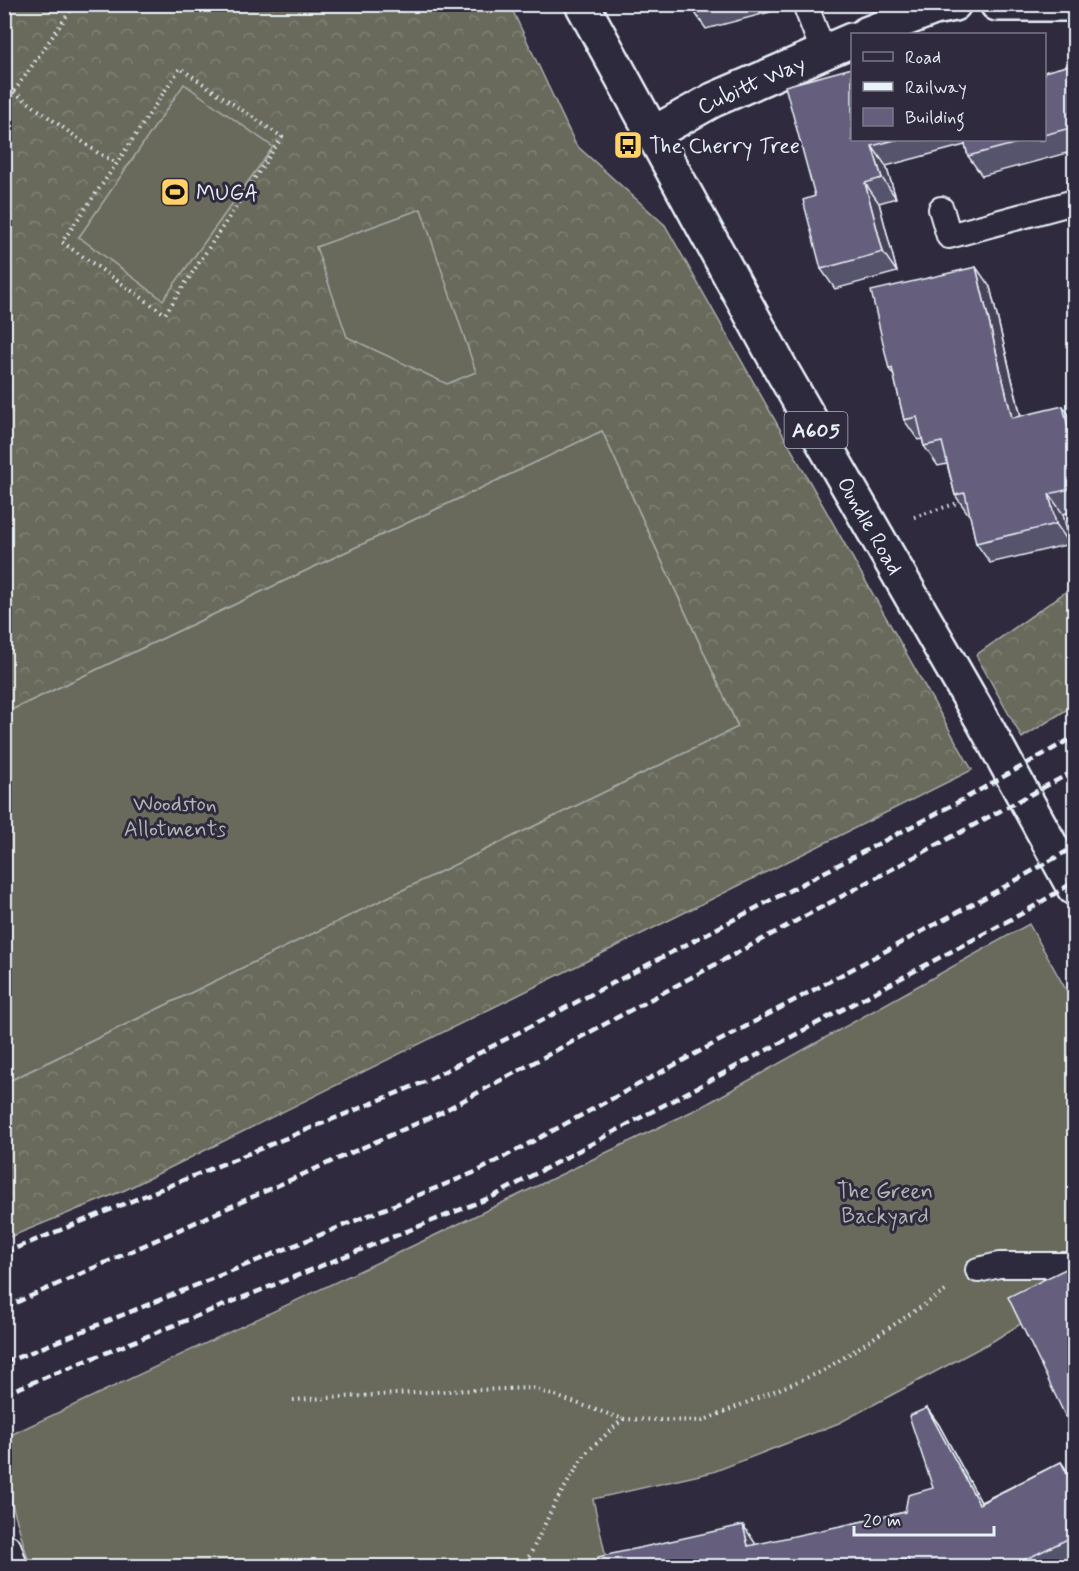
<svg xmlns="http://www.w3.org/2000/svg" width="1079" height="1571" viewBox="0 0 1079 1571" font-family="Mynerve,sans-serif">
<defs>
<pattern id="forest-crowns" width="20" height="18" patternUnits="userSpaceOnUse" patternTransform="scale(1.5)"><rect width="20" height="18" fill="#696b5c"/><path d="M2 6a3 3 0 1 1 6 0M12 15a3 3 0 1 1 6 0" fill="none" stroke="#7e8174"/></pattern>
</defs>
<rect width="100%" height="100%" fill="#2f2a3d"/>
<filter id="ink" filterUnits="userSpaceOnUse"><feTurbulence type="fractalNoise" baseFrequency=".0167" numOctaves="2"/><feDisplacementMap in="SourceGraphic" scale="12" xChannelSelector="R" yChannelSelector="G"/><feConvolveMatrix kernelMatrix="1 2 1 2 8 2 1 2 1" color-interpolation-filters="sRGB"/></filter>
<g filter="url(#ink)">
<path fill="url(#forest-crowns)" stroke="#a8aeaa" stroke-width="1.5" d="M5,5H510L576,145L665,225L972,770L125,1190L5,1239V1083L738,727L602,431L5,713Z
M1074,586V705L1022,738L976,655Z"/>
<path fill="#696b5c" stroke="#a8aeaa" stroke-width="1.5" d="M184,84L273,147L163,300L79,237Z
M421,209L476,372L447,384L347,337L316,247Z
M602,431L738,727L5,1083V713Z
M1029,924L1074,1004V1291L993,1341L839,1423L713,1472L593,1499L608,1566H30L5,1480L4,1438L423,1241L703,1106Z"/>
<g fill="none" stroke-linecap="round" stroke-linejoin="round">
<g stroke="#e8f1f8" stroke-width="28">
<path id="lane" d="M805,4L823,51
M941,209L949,236L1074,202
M978,1270L999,1265H1072L1074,1264
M4,1545L9,1548L15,1566"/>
</g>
<g stroke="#e8f1f8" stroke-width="38">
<g id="street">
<path d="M997,4H1073"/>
<path d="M866,34L934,8L954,4"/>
<path id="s1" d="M652,134L713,100L852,40"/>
</g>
</g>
<g stroke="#e8f1f8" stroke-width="38">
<g id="primary">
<path id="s2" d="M582,4L781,369L984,723L1074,888"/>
</g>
</g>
<path stroke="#e8f1f8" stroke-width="4" stroke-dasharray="1.5 4.5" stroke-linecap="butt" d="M14,92L98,153L117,163L62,242L165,314L282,137L180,68L117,163
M4,106L75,4
M914,517L964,501
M293,1400L447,1391L532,1388L623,1419L702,1421L823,1371L947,1290
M521,1566L530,1555L555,1503L586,1453L623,1419"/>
<use href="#lane" stroke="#2f2a3d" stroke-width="24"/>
<use href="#street" stroke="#2f2a3d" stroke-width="33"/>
<use href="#primary" stroke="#2f2a3d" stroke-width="33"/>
<path stroke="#e8f1f8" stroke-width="4.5" stroke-dasharray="9 4.5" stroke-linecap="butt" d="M4,1253L424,1082L962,800L1074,737
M4,1308L440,1113L1074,771
M4,1363L478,1171L1006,886L1074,847
M4,1394L494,1196L1021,914L1074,882"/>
</g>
<path fill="#57526c" stroke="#e8f1f8" stroke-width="1.5" d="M689,4H768L770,12L706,29Z
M1074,64V151L982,176L968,156L965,145L886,166L896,198L879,203L897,272L835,289L821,269L815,196L852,140H1044V72Z
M990,287L1021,416L1074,422V511L1063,514L1070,544L990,563L976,543L970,515H969L955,495L947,464L938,466L924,446L922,439L918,440L904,420L894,376L889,369Z
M927,1408L939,1425L981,1502L1061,1462L1074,1482V1559L1059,1566H600L743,1525L756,1545L905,1512L933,1488Z"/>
<path fill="#474258" stroke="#e8f1f8" stroke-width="1.5" d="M872,146L886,166L896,198L882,178Z
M865,183L879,203L897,272L883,252Z
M976,267L990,287L1026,438L1012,418Z
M1063,406L1074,422V453Z
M1049,494L1063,514L1070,544L1056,524Z
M927,1408L939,1425L991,1521L979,1504Z
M1061,1462L1073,1479L1074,1482V1488Z
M743,1525L755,1543L760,1563L748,1546Z"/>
<path fill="#655f7d" stroke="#e8f1f8" stroke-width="1.5" d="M1074,64V127L1044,135V72Z
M852,68V140H895L872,146L882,178L865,183L883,252L821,269L803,200L815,196L785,86Z
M964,140H1029L968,156Z
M976,267L1012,418L1063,406L1074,453V488L1049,494L1056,524L976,543L965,493L955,495L942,442L924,446L917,417L904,420L892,368L889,369L871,291Z
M1074,1265V1434L1008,1297Z
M927,1408L979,1504L1061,1462L1074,1488V1536L1012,1566H1010L1008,1563L999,1566H910L908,1559L875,1566H600L598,1557L743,1525L748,1546L905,1512L908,1495L933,1488L909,1416Z"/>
</g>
<defs>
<g id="bus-square" transform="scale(1.5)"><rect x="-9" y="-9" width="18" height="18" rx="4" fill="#ffd166" stroke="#2f2a3d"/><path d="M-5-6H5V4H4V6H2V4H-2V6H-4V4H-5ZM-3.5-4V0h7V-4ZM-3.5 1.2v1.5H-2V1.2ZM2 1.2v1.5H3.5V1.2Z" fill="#111"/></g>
<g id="stadium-square" transform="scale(1.5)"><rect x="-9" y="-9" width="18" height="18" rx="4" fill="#ffd166" stroke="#2f2a3d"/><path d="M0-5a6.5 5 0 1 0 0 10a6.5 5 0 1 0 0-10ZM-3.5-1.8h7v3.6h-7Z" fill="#111"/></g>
</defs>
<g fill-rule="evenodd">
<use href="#bus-square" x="628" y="145"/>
<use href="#stadium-square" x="175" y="192"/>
</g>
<g text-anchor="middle" stroke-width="6" stroke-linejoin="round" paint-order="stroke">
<rect fill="#2f2a3d" stroke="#b0b5c0" stroke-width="1.5" x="784.5" y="412" width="63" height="36" rx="4.5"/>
<g font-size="21" font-weight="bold" fill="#e8f1f8">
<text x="816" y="437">A605</text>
</g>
<g font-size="22" fill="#e8f1f8" stroke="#2f2a3d">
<text dy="8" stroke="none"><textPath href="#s1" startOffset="111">Cubitt Way</textPath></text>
<text dy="8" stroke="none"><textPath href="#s2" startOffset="596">Oundle Road</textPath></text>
</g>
<g font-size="22" fill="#e8f1f8" stroke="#2f2a3d" text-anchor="start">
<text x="649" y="153">The Cherry Tree</text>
<text x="196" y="200">MUGA</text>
</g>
<g font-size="22" fill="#afb5b2" stroke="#2f2a3d">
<text x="175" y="811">Woodston<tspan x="175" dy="25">Allotments</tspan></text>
<text x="885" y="1198">The Green<tspan x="885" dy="25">Backyard</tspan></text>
</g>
</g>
<rect width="1079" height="1571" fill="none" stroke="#2f2a3d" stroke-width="24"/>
<rect x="12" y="12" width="1055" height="1547" fill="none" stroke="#e8f1f8" stroke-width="2" filter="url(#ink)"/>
<rect x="851" y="33" width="195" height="108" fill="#2f2a3d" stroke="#797a88" stroke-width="1.5"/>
<rect x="863" y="52" width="30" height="9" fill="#2f2a3d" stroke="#797a88" stroke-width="1.5"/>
<text x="905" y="63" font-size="18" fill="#e8f1f8">Road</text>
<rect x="863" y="82" width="30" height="9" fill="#e8f1f8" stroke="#797a88" stroke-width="1.5"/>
<text x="905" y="93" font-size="18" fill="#e8f1f8">Railway</text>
<rect x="863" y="108" width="30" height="18" fill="#655f7d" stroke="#797a88" stroke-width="1.5"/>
<text x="905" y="123" font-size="18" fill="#e8f1f8">Building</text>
<path d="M854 1526v9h140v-9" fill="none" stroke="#e8f1f8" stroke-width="3"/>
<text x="863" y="1526" font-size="18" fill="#e8f1f8" stroke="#2f2a3d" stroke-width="4.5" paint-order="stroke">20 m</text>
</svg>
